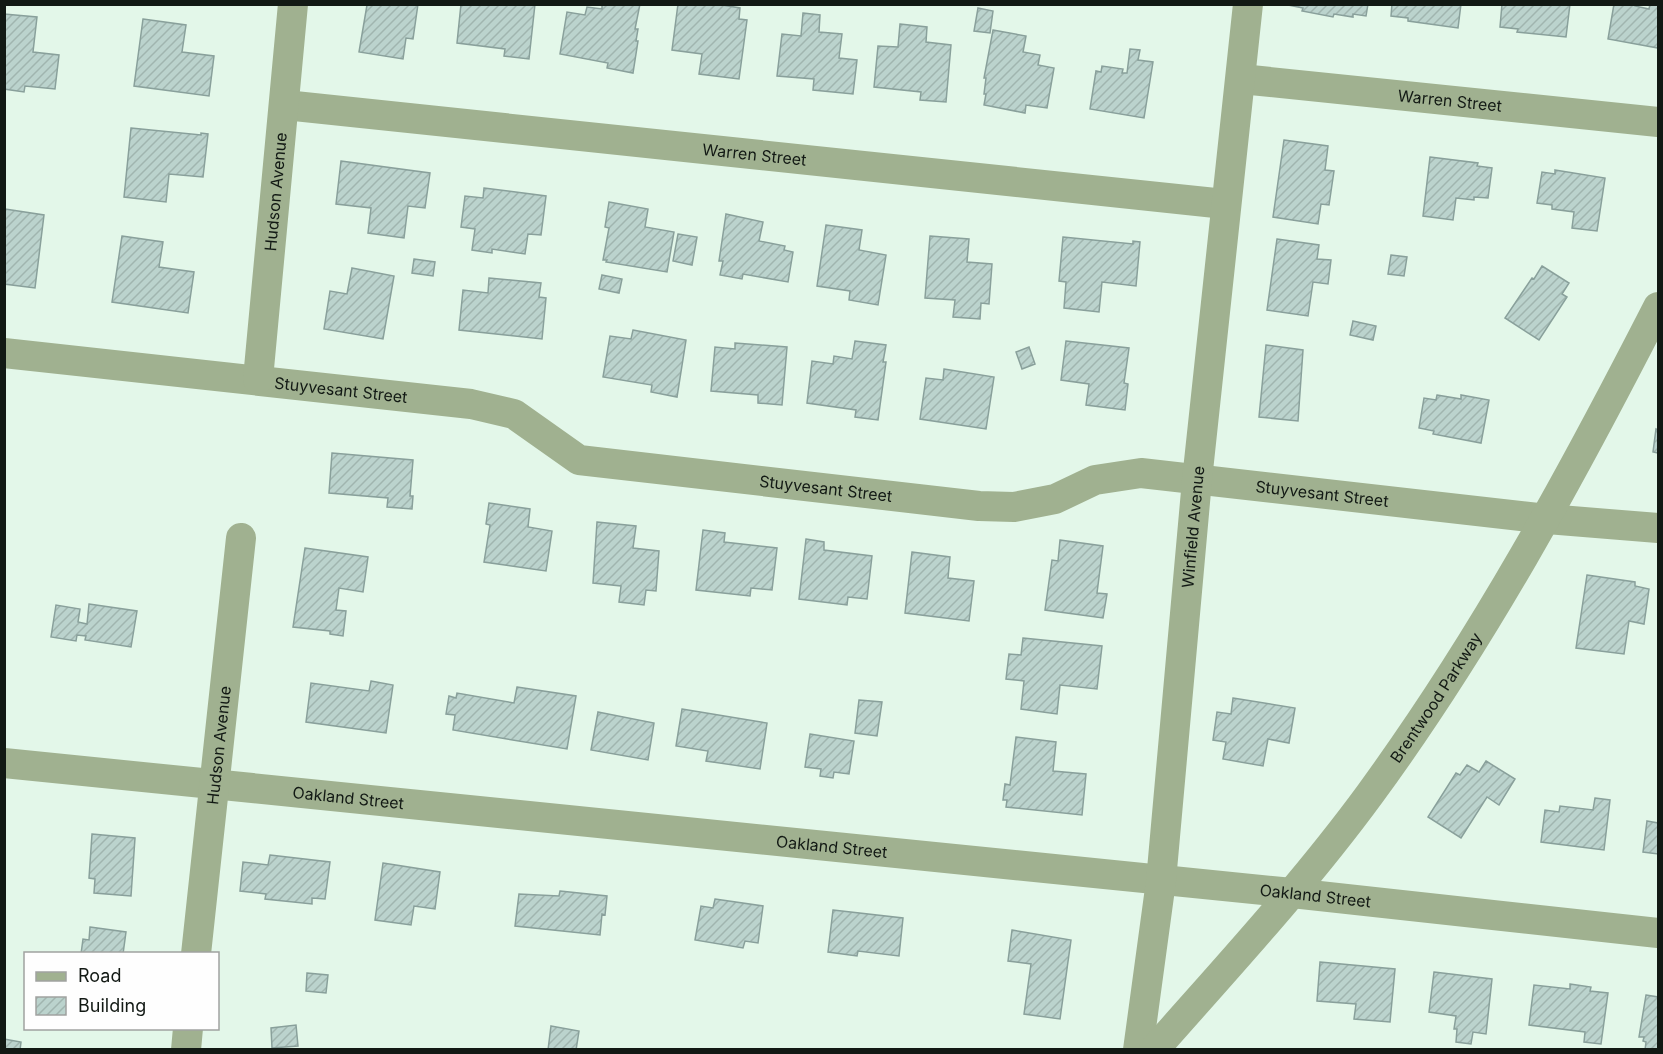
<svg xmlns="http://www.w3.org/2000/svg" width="1663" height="1054" viewBox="0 0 1663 1054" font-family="Inter,sans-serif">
<defs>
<pattern id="building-hatch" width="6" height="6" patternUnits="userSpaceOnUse" patternTransform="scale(1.5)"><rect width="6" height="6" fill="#bbd3cd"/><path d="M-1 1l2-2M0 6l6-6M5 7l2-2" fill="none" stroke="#a0b5af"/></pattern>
</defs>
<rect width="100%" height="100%" fill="#e3f7e9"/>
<path fill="url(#building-hatch)" stroke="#89a09b" stroke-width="1.5" d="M361,4H418L413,39L406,38L403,59L359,52L367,5Z
M461,4H535L529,59L504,56L505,49L457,43Z
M602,4H640L635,29H638L636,41H638L633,73L607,68L608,63L560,54L567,12L585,15L587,7L602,9Z
M678,4H716L740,8L739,19L747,20L739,79L699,74L702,54L672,50Z
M1283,4H1368L1366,16L1353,14V17L1334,14L1333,17L1302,11L1303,8Z
M1392,4H1461L1458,28L1408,21V18L1391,16Z
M1502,4H1570L1566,37L1517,32L1518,29L1500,27Z
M1614,4H1635V6L1649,9L1650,4H1658V48L1608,39Z
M978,8L993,11L990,33L974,31Z
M803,13L820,15L819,32L842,34L839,58L857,60L853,94L813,90L814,79L777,76L782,34L801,36Z
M4,14L37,17L33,52L59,55L55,89L25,86L24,92L4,89Z
M143,19L186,25L182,52L214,56L209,96L134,86Z
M900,24L927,27L926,42L951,45L946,102L920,100L921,92L874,87L878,46L898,47Z
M993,30L1026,36L1023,52L1040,55L1038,65L1054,68L1047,108L1026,105L1025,113L984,105L986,94H984L986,78H984Z
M1130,49L1140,50L1138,60L1153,62L1144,118L1090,109L1096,71L1101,72L1102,66L1123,69L1122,73H1127Z
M131,128L201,135V133L208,134L203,177L169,174L166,202L124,197Z
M1284,140L1328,146L1325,170L1334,171L1329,205L1321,204L1318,224L1273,217Z
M1430,157L1478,163L1477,166L1492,168L1488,198L1474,197V200L1456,198L1453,220L1423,216Z
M341,161L430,173L425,208L408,206L404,238L368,233L371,208L336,204Z
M1555,170L1605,178L1597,231L1572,228L1574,212L1552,209V205L1537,203L1542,172L1555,174Z
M484,188L546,196L541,235L528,234L525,254L492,249V253L472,250L475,229L461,227L465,196L483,198Z
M609,202L648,209L645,227L674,232L667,272L606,262L607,260H603L609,228L605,227Z
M5,209L44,215L35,288L4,284Z
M726,214L763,222L759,241L785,246L784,250L793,252L788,282L743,274L742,279L720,275L723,261H719Z
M826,225L862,230L859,250L886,255L878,305L849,300L850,291L817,286Z
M678,234L697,237L692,265L673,261Z
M122,236L163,242L159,267L194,272L188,313L112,302Z
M930,236L969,239L967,262L992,264L989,304L981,303L980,319L953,317L955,300L925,298Z
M1063,237L1133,244V241L1140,242L1136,286L1102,282L1099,312L1064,308L1066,282L1059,281Z
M1277,239L1319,245L1317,259L1331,260L1328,284L1313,282L1308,316L1267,310Z
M1391,255L1407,257L1404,276L1388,274Z
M414,259L435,262L433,276L412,273Z
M1542,266L1569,283L1562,294L1567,297L1539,340L1505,318L1532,278L1534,279Z
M352,268L394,276L383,339L324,329L330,291L347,294Z
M602,275L622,279L619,293L599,289Z
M489,278L541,283L539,297L546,298L542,339L459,330L463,290L488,293Z
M1353,321L1376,326L1373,340L1350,335Z
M633,330L686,340L677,397L651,392L652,385L603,377L610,336L631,339Z
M855,341L886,345L883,362H886L878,420L855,417L856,410L807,403L812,361L833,364L834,356L852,359Z
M1066,341L1129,348L1124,383L1128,384L1125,410L1086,405L1089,384L1061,380Z
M735,343L787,347L782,405L758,403V395L711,391L715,347L735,349Z
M1266,345L1303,350L1298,421L1259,417Z
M1029,347L1035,364L1022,369L1016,352Z
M944,369L994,377L986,429L920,419L926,378L943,380Z
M1437,395L1461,399V395L1489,400L1481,443L1433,434L1434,431L1419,428L1424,398L1436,400Z
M1656,429L1658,430V453L1653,452Z
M332,453L413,460L410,496H413L412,509L387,507L388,498L329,493Z
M489,503L530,509L528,527L552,531L546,571L484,562L490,525L486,524Z
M597,522L636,526L633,548L659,551L656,591L646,590L644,605L619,602L621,586L593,583Z
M703,530L725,533L724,542L777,548L772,590L751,588L750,596L696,590Z
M806,539L824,542V550L872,556L867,599L848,597L847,605L799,599Z
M1060,540L1103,546L1097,593L1107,594L1103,618L1045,610L1052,560L1058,561Z
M305,548L368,557L363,592L339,588L336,610L346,611L343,636L330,634V631L293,627Z
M912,552L950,557L948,578L974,581L969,621L905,613Z
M1587,575L1635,582V586L1649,589L1644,624L1629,621L1624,654L1576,648Z
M89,604L137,611L131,647L85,640L86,636L77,635L76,641L51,637L56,605L80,609L78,622L87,624Z
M1023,638L1102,646L1097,689L1060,685L1057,714L1021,709L1024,681L1006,679L1009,654L1021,655Z
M371,681L393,685L386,733L306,722L311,683L369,691Z
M517,687L576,696L567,749L453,730L455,715L446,714L449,696L456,698L457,693L514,703Z
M1233,698L1295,708L1289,743L1268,739L1263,766L1223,759L1226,742L1213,740L1217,712L1231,714Z
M859,700L882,702L877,736L855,733Z
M682,709L767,723L760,769L706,761L708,751L676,746Z
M598,712L654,723L648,760L591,750Z
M810,734L854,741L849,774L834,772L833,778L820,776L821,769L805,767Z
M1016,737L1056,742L1053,771L1086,774L1082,815L1006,807L1007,800H1003L1005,784L1010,785Z
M1486,761L1515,779L1499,805L1487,797L1461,838L1428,817L1456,773L1460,775L1467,765L1479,772Z
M1595,798L1610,800L1604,850L1541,842L1545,810L1559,812L1560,806L1593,810Z
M1647,821L1658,823V854L1643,852Z
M92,834L135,838L131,896L94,893L95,879L89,878Z
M270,855L330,862L325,899L312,898V904L265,899L266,894L240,891L243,862L268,865Z
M383,863L440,872L435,909L414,906L411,925L375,920Z
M560,891L607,896L605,915L602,914L600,935L515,926L519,894L559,896Z
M715,899L763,906L758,943L745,941L743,948L695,940L701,906L713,908Z
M833,910L903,918L899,956L858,951L857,956L828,952Z
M90,927L126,932L123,954H81L83,939L89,940Z
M1012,930L1071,940L1060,1019L1024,1014L1031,964L1008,961Z
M1320,962L1395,969L1390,1022L1354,1019L1356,1004L1317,1001Z
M1434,972L1492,979L1486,1034L1473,1032L1471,1044L1456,1042L1457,1029H1454L1456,1016L1429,1012Z
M307,973L328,975L326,993L306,991Z
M1570,984L1591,987L1590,991L1608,993L1601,1044L1584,1042L1585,1032L1529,1025L1534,985L1570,989Z
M1646,995L1658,997V1050H1645L1646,1042L1643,1041L1644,1037H1639Z
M296,1025L298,1046L272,1048L271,1028Z
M551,1026L579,1031L576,1050H548Z
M4,1039L21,1042L20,1050H4Z"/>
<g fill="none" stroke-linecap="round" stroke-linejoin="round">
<g stroke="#a0b190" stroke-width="30">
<path id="s1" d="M1241,79L1658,122"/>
<path id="s2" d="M285,105L1225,204"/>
<path id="s3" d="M4,353L471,404L514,414L579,460L979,506L1014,507L1055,499L1095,480L1141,473L1547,519L1658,528"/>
<path id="s4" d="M258,379L293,4"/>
<path id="s5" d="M4,763L1292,893L1658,933"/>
<path id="s6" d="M196,954L241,538"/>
<path d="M186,1050L188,1028"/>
<path id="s7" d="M1138,1050L1161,881L1197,480L1248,4"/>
<path id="s8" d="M1154,1050C1228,966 1304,884 1370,794C1482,641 1572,475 1658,307"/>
</g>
</g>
<g text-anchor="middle" stroke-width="6" stroke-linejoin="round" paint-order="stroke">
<g font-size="16" fill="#121914" stroke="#fefefe">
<text dy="6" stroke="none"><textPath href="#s1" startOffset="210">Warren Street</textPath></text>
<text dy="6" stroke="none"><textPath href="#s2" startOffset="472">Warren Street</textPath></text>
<text dy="6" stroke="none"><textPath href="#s4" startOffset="188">Hudson Avenue</textPath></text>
<text dy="6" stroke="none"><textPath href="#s3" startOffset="339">Stuyvesant Street</textPath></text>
<text dy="6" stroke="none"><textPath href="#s3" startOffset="842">Stuyvesant Street</textPath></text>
<text dy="6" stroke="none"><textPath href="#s3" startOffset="1346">Stuyvesant Street</textPath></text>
<text dy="6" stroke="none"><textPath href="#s7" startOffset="526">Winfield Avenue</textPath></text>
<text dy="6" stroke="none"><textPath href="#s8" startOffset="452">Brentwood Parkway</textPath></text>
<text dy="6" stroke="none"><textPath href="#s6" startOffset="210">Hudson Avenue</textPath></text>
<text dy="6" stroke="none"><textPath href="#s5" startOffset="346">Oakland Street</textPath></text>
<text dy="6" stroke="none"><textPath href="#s5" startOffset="832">Oakland Street</textPath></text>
<text dy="6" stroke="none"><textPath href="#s5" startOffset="1318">Oakland Street</textPath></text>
</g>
</g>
<rect width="1663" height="1054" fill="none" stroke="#121914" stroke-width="12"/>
<rect x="24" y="952" width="195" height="78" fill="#fefefe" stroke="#a0a2a0" stroke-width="1.5"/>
<rect x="36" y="972" width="30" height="9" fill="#a0b190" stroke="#a0a2a0" stroke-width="1.5"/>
<text x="78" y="982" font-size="18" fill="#121914">Road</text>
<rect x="36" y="997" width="30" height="18" fill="url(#building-hatch)" stroke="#a0a2a0" stroke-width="1.5"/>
<text x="78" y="1012" font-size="18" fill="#121914">Building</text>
</svg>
